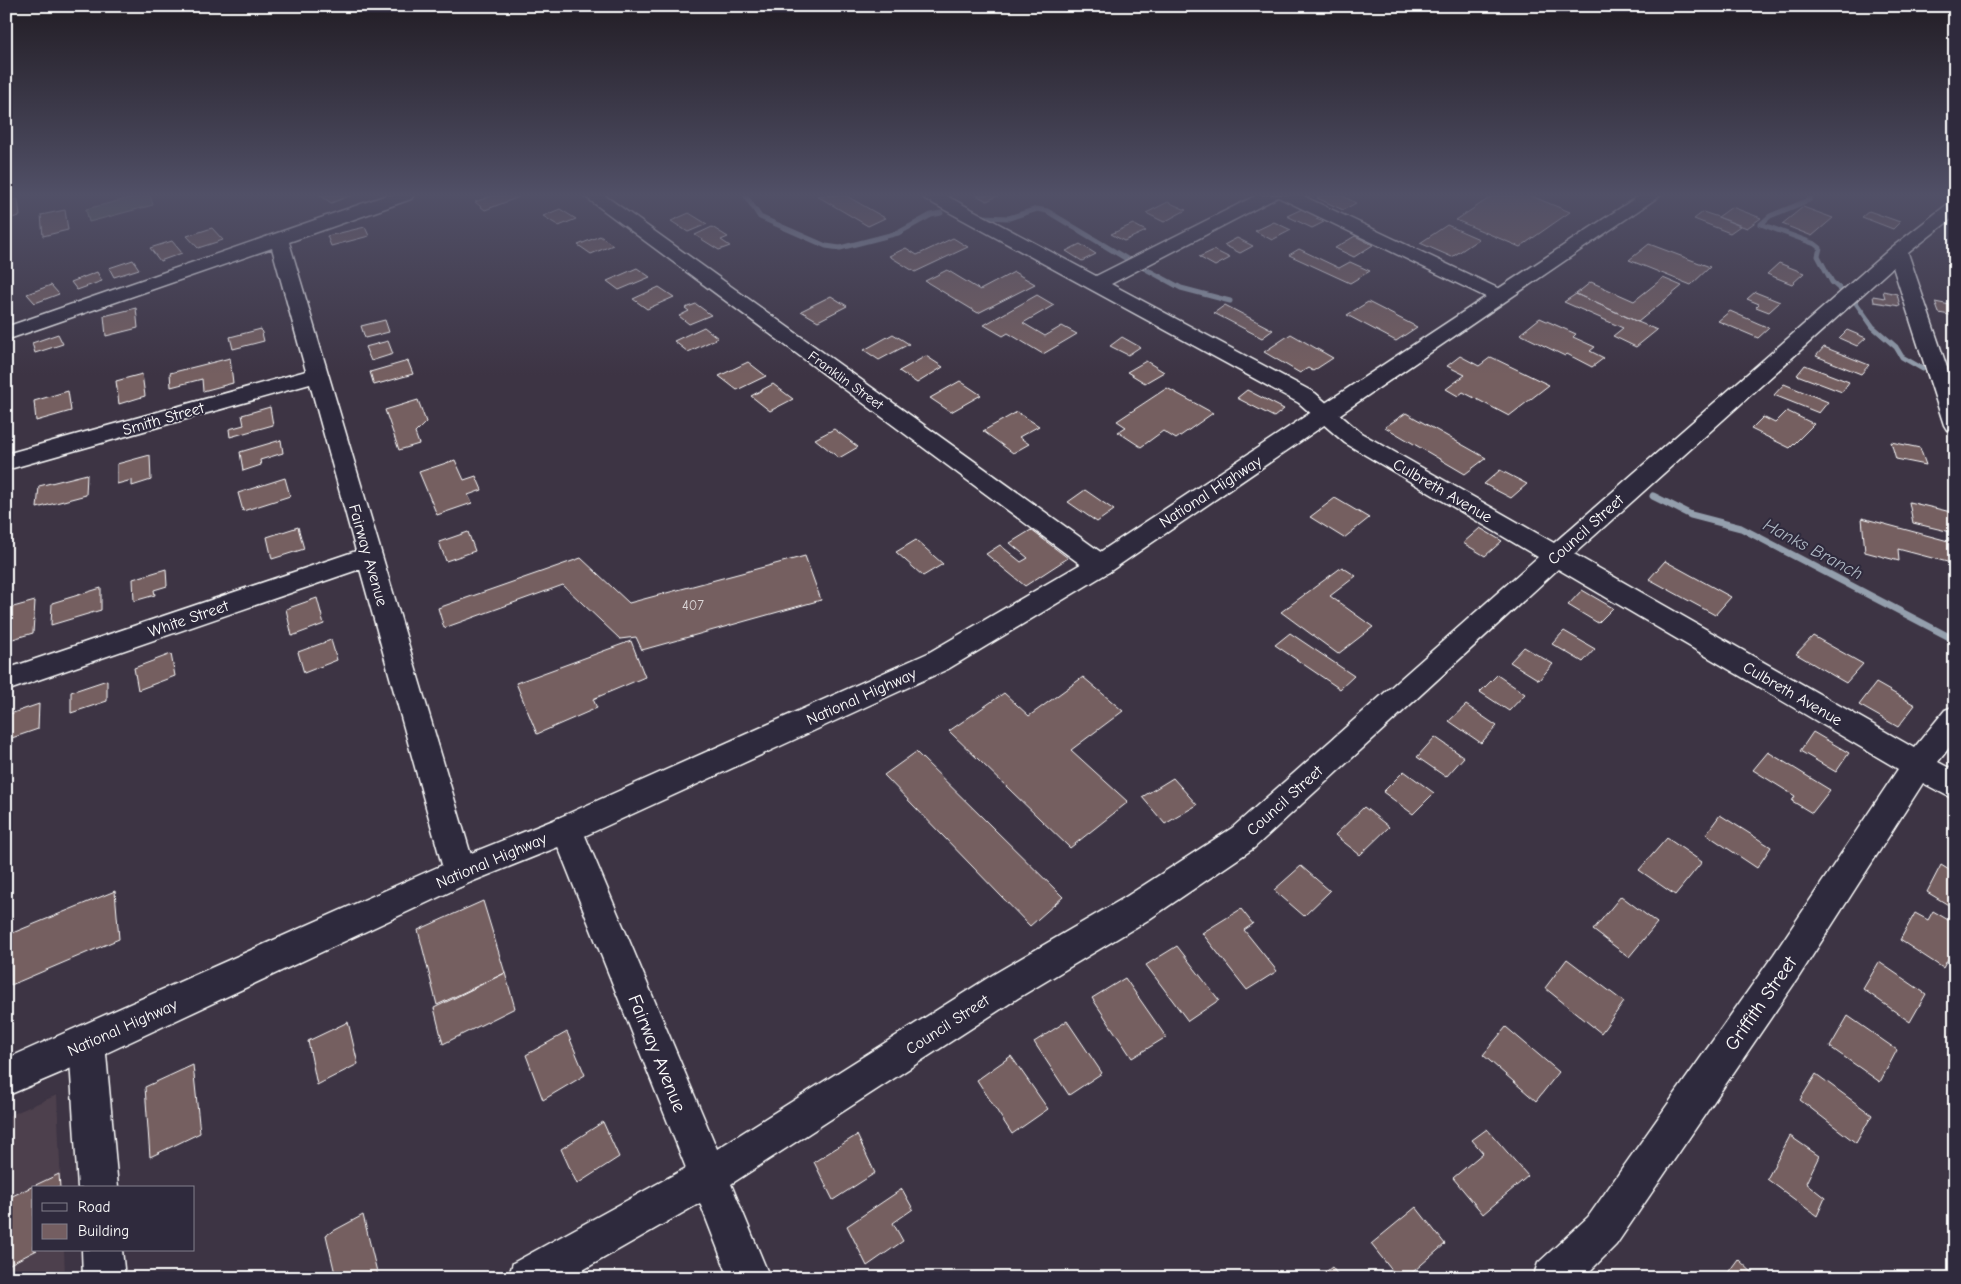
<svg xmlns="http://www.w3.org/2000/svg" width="1961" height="1284" viewBox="0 0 1961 1284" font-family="'Comic Neue',sans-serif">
<rect width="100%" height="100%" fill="#3d3444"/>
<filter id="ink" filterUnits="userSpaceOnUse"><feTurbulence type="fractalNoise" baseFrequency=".02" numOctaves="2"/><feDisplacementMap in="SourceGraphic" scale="10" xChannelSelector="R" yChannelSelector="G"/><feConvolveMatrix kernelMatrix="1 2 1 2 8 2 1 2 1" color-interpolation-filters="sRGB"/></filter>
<g filter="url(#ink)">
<path fill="#4e414d" d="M57,1095L61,1188H34V1250H64L65,1278H6V1117Z"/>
<path fill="#5d6b61" stroke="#aeb5b0" d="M142,195H150L153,205L89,222L86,209Z"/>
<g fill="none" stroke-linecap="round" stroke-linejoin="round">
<path stroke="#949fad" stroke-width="5" d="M745,195L760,217L826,246L840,248L898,233L931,215L941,213
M1811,195L1809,200L1770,216L1761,224L1815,244L1820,248L1818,256L1832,282L1840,289
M982,217L1009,218L1037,209L1047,211L1127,259
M1144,268L1181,288L1230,301
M1856,303L1873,327L1896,347L1902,357L1923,369"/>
<path stroke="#949fad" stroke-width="7" d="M1653,496L1691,515L1741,528L1955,640"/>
</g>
<path fill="#745e61" stroke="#fff" d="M320,195H352L331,203Z
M494,195H516L519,197L485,210L475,202Z
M845,195L885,218L868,226L817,196Z
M976,195H999L987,201Z
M1322,195H1341L1356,203L1343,210L1317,198Z
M1494,195H1529L1570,212L1520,247L1456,220Z
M18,199L20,216L6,219V202Z
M1168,202L1186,210L1164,222L1146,213Z
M1732,207L1761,218L1747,228L1718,217Z
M1803,207L1833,218L1812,236L1782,224Z
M560,209L576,219L559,226L543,216Z
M1302,209L1319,217L1316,219L1324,222L1312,228L1287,216Z
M65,210L68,230L43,236L41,215Z
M1869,211L1900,222L1893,229L1862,217Z
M1703,212L1718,217L1740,226L1730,233L1694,219Z
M689,213L707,224L688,232L671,221Z
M1274,222L1291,230L1272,240L1255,231Z
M1133,224L1146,231L1124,241L1111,234Z
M1447,225L1479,239L1452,257L1420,243Z
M365,227L369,236L331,246L327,236Z
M712,227L728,237L721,240L730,246L719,250L695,235Z
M212,228L223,240L198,248L187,236Z
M600,236L613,245L591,254L578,245Z
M1355,236L1373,245L1354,257L1335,248Z
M953,238L968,247L915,272L889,256L906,248L917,255Z
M1237,238L1253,246L1240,253L1224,245Z
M172,241L182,253L160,261L150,248Z
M1080,244L1096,254L1082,261L1066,251Z
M1649,244L1710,267L1691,285L1629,260Z
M1299,249L1339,268L1350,262L1370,271L1350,283L1289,255Z
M1214,250L1230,258L1215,266L1199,257Z
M133,260L139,269L114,277L109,268Z
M1779,263L1804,273L1792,284L1767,274Z
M637,268L650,277L619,290L607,281Z
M947,270L980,290L1014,272L1035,284L978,313L925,281Z
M97,272L102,281L77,290L71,282Z
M1663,278L1682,286L1638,322L1576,294L1591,282L1634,301Z
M51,285L59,294L35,303L27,294Z
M659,287L674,297L647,309L633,299Z
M1883,291L1897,294L1900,306L1874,302L1873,296L1885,298Z
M1755,292L1780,302L1769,312L1756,307L1759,304L1747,299Z
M1576,294L1638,322L1657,330L1636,347L1613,336L1623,328L1564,302Z
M1037,295L1054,305L1023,323L1045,336L1062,326L1077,334L1043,354L1008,333L1003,336L984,325Z
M831,296L847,306L818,321L801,311Z
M1368,302L1417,327L1396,341L1347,315Z
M1935,302L1955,306V316L1939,313Z
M696,304L711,315L689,324L679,316L689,311L685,308Z
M1225,305L1273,330L1262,338L1214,313Z
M136,308L138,328L106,336L104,316Z
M1730,311L1769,328L1758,338L1718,321Z
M1540,318L1576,334L1573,337L1595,347L1590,351L1604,358L1592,367L1567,354L1565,356L1520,334Z
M385,320L389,332L365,338L361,326Z
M704,327L718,338L688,352L674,341Z
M261,329L264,341L233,349L230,337Z
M1847,330L1866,338L1857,346L1839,338Z
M58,334L63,344L35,353L32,343Z
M893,334L909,344L879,360L864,350Z
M1291,334L1333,358L1313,371L1308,368L1300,373L1264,352Z
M1122,337L1140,347L1128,355L1110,346Z
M388,341L393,354L371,361L365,347Z
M1824,347L1869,365L1861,374L1816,356Z
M926,356L943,367L917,383L899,371Z
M1460,356L1479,366L1491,357L1549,385L1509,416L1463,392L1458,396L1446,389L1465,375L1447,366Z
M230,358L233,383L203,391L202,379L171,387L170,373Z
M408,361L413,374L374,385L370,372Z
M1146,361L1164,372L1145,383L1127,372Z
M748,362L766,376L737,390L719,376Z
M1805,365L1849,382L1842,392L1797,375Z
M142,374L145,396L119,404L116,381Z
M960,381L981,395L951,412L930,398Z
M773,384L793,399L770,411L751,396Z
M1784,384L1828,402L1819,413L1774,395Z
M1167,388L1213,413L1176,439L1163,431L1141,447L1118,432L1126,427L1117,421Z
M1247,390L1284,409L1274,417L1237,398Z
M68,391L71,411L36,421L34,401Z
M418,400L426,422L415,433L419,444L399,450L385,410Z
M270,407L273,425L230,437L229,429L244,425L242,415Z
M1787,411L1814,424L1790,448L1751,429L1763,417L1775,423Z
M1017,412L1039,426L1019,437L1029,444L1013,453L983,431Z
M1406,413L1486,458L1465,474L1385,427Z
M834,429L858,447L839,458L815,439Z
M281,440L283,453L260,460L261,465L243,471L240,452Z
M1891,442L1920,448L1926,465L1896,459Z
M150,455L151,480L132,486V480L117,484V464Z
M455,460L464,480L476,476L482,490L468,495L472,503L437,515L419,472Z
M1500,470L1527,484L1511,498L1484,484Z
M87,474L86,495L37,508L39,486Z
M285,478L290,496L243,511L238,493Z
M1085,490L1114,510L1097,522L1068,502Z
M1335,498L1369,518L1344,538L1310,517Z
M1909,502L1955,513V533L1913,523Z
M1862,518L1952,542L1955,564L1898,549L1899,561L1865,552Z
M298,527L304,549L272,559L267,537Z
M1480,528L1502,541L1485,556L1463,543Z
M1031,530L1068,558L1025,586L986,554L1000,545L1021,562L1028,558L1010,543Z
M468,532L475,551L446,561L439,542Z
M916,540L943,564L923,576L896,552Z
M805,556L821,600L642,650L636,637L620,639L563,585L444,628L438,608L581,558L629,603Z
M1665,561L1731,597L1715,615L1649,579Z
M1342,567L1356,576L1330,596L1373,627L1338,654L1281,612Z
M166,569L167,586L154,590L155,595L134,601L133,579Z
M101,588V610L51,625L52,603Z
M1582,590L1613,608L1598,623L1568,605Z
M317,598L324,624L292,636L286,609Z
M35,601L33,633L6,641V609Z
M1564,631L1595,649L1583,662L1552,644Z
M1290,633L1354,676L1340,689L1275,645Z
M1813,636L1863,664L1846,683L1796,654Z
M331,640L337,660L304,673L298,652Z
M631,641L645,677L593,699L597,708L537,734L516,683Z
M1524,647L1553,664L1539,680L1510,662Z
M171,654L175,676L138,690L134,668Z
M1497,675L1525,694L1509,711L1480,692Z
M1083,677L1123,711L1071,750L1128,802L1070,848L949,731L1004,693L1029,716Z
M107,680V701L71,713V692Z
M1876,683L1915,705L1898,727L1859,705Z
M39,704L38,729L6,740L7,715Z
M1466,705L1497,726L1481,743L1449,721Z
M1813,732L1849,753L1836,772L1800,751Z
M1435,737L1464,757L1446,777L1417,757Z
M916,752L1063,897L1030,926L884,775Z
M1768,752L1830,790L1812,813L1792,801L1795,796L1753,770Z
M1404,771L1434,793L1413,814L1383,792Z
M1173,778L1197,805L1165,824L1142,797Z
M1364,807L1389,827L1360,855L1335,835Z
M1720,815L1771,847L1757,868L1706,834Z
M1667,838L1702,862L1675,895L1639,870Z
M1941,865L1954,873L1955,871V909L1927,892Z
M1301,866L1330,891L1304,916L1274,890Z
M115,891L119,939L11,985L10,934Z
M1621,896L1657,923L1629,957L1593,930Z
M483,901L505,973L437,1005L418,930Z
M1241,909L1253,924L1244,930L1277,971L1247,990L1202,933Z
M1933,911L1955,924V946L1943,968L1900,940L1915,913L1928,920Z
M1177,946L1219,1000L1188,1021L1146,965Z
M1567,959L1624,1002L1601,1033L1545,988Z
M1879,962L1926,994L1910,1022L1863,989Z
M505,973L515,1008L443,1044L434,1008Z
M1125,978L1166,1037L1132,1058L1092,998Z
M1848,1016L1897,1050L1880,1082L1830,1047Z
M1067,1021L1102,1073L1069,1095L1034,1042Z
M348,1022L358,1064L317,1085L308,1041Z
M1506,1027L1559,1072L1536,1101L1483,1055Z
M567,1032L585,1075L543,1100L526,1055Z
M1011,1056L1048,1109L1012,1134L977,1080Z
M193,1065L200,1133L150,1157L145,1087Z
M1816,1074L1872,1115L1856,1143L1800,1100Z
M603,1122L619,1157L577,1184L561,1149Z
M1487,1129L1528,1176L1483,1214L1453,1178L1483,1153L1472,1140Z
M857,1135L875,1173L833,1200L814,1162Z
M1790,1136L1819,1156L1806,1183L1825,1198L1817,1216L1767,1179Z
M59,1174L60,1188H34V1250H37L6,1266V1199Z
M902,1189L913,1209L893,1223L903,1241L867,1266L847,1226Z
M1416,1207L1445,1244L1406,1278H1398L1371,1244Z
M363,1215L378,1276L336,1278L326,1235Z
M1738,1259L1758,1278H1724Z
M1332,1267L1340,1278H1318Z"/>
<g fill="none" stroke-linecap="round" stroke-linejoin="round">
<g stroke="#fff" stroke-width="3">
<path id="minor" d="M387,195H414L411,199L289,242L476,872L471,882L460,887L449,882L444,872L360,569L6,691V669L356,551L310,384L6,470V454L306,371L272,248L6,340V327Z
M583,195H604L1109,558L1113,565L1109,572L1100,574L1091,572Z
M922,195H945L1096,276L1257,195H1301L1506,292L1509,296L1506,300L1499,302L1492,300L1278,197L1111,284L1315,393L1361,433L1554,543L1891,248L1949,203L1955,202V216L1908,253L1955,391V432L1947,430L1944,425L1893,267L1574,554L1914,748L1945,710L1955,706V740L1938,762L1955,771V800L1923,783L1798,978L1616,1245L1583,1278H1533L1538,1263L1588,1217L1774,954L1898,769L1558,569L1254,848L1148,920L1018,998L731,1184L770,1278H729L700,1203L569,1278H508L513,1263L686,1168L551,829L556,819L567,815L578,819L717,1149L994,974L1124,898L1232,828L1538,557L1345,443L1299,403L925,199Z
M87,1025L100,1030L105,1043L118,1188H78L69,1043L74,1030Z
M82,1250H122L125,1278H83Z"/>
</g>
<g stroke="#fff" stroke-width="3">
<path id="major" d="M1640,195H1661L1109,572L948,669L578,839L471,882L100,1056L6,1096V1059L449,862L556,819L928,653L1091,558Z"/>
</g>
<use href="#minor" fill="#2f2a3d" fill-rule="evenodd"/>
<use href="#major" fill="#2f2a3d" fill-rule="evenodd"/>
</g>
</g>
<linearGradient id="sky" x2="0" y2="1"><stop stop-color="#221d25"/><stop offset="0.52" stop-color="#515067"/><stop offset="1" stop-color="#515067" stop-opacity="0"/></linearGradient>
<rect width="1961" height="375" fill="url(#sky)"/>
<g text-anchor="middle" stroke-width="4" stroke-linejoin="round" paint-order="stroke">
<g font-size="14" fill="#fff" stroke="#2f2a3d">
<text transform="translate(846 380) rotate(36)" y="5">Franklin Street</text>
</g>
<g font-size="14" fill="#dcd7d8">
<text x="693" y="610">407</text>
</g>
<g font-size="16" fill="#fff" stroke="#2f2a3d">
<text transform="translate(163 418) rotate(-16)" y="6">Smith Street</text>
<text transform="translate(1443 490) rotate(30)" y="6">Culbreth Avenue</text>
<text transform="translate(1210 491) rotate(-33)" y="6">National Highway</text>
<text transform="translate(1585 529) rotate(-42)" y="6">Council Street</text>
<text transform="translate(369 555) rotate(74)" y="6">Fairway Avenue</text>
<text transform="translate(188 618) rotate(-19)" y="6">White Street</text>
<text transform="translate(1793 693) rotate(30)" y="6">Culbreth Avenue</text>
<text transform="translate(861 696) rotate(-24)" y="6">National Highway</text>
<text transform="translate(1284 800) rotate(-42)" y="6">Council Street</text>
<text transform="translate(491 860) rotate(-23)" y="6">National Highway</text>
<text transform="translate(947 1024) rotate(-33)" y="6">Council Street</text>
<text transform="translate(122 1027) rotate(-24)" y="6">National Highway</text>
</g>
<g font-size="18" font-style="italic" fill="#aeb7c2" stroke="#2f2a3d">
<text transform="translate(1813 549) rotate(28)" y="6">Hanks Branch</text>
</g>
<g font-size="19" fill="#fff" stroke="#2f2a3d">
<text transform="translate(1760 1003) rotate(-55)" y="7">Griffith Street</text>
<text transform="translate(658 1053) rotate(68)" y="7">Fairway Avenue</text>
</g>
</g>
<rect width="1961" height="1284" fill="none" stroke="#2f2a3d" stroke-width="25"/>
<rect x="12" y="12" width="1936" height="1259" fill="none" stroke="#fff" stroke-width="2" filter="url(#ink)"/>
<rect x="32" y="1186" width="162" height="65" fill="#2f2a3d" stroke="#827f8b"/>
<rect x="42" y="1203" width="25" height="8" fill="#2f2a3d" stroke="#827f8b"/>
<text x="78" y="1212" font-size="15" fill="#ffffff">Road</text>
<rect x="42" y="1224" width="25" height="15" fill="#745e61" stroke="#827f8b"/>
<text x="78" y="1236" font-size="15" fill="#ffffff">Building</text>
</svg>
